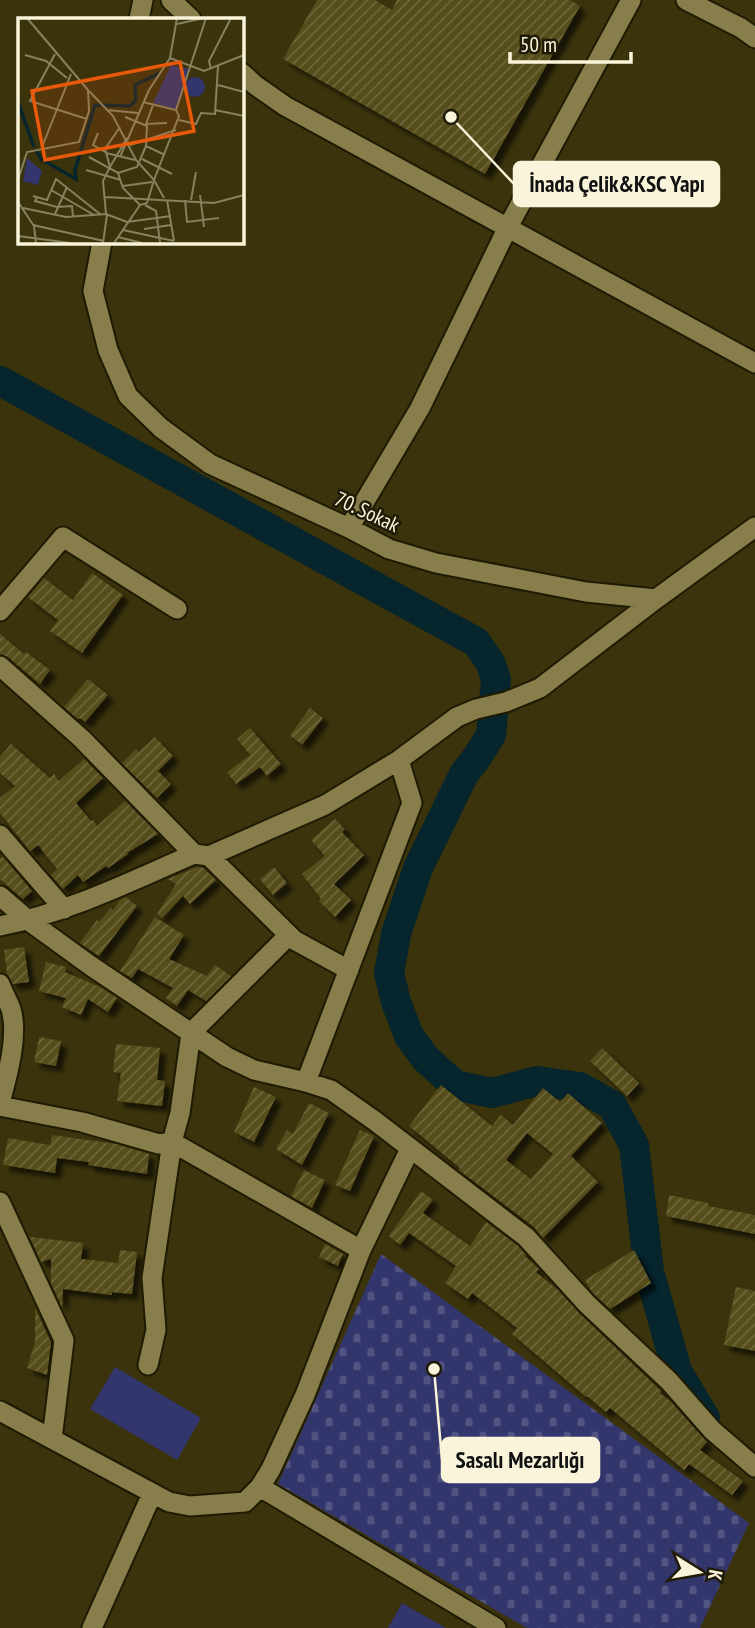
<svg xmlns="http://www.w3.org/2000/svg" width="755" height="1628" viewBox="0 0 755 1628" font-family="'PT Sans Narrow',sans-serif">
<defs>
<pattern id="cemetery-stones" width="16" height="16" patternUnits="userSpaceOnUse" patternTransform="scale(1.75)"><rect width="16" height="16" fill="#33366c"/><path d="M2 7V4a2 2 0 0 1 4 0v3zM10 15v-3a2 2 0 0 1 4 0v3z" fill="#515480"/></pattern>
<pattern id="building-hatch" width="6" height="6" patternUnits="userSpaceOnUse" patternTransform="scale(1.75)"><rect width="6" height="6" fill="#564d1a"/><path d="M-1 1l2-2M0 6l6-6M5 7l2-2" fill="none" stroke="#6f673b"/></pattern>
<filter id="shadow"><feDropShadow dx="6" dy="6" stdDeviation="2" flood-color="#0009"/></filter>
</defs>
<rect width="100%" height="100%" fill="#3a330c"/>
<path fill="#33366c" d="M115,1367L201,1418L177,1460L90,1409Z
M402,1603L446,1628H388Z"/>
<path fill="url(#cemetery-stones)" d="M381,1254L749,1523L700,1628H527L278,1484Z"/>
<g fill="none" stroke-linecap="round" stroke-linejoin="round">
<path stroke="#06252d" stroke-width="30" d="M0,381L476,642L490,662L496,679L491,735L475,760L464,774L418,868L396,934L389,973L396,1002L409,1036L426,1059L455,1085L492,1093L537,1081L580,1087L612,1105L634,1145L649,1271L677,1371L705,1418"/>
</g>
<path fill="url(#building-hatch)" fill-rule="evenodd" filter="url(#shadow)" d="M317,0H375L392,10L397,0H570L580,6L485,174L283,59Z
M92,573L123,595L82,653L50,631L58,620L28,597L44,578L73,600Z
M0,634L24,654L26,652L50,670L40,684L8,657L0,654Z
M88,679L108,695L85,722L80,718L78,719L64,707Z
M310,708L323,718L302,745L290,735Z
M250,728L281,764L267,776L260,767L236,784L227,772L250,755L237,739Z
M155,737L173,756L158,771L171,784L157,798L122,763L136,749L139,752Z
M11,744L50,778L54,774L59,781L84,759L103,778L76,803L91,821L93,820L97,826L125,801L158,834L127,853L128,854L108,868L106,866L83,882L78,875L63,889L51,875L57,869L38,845L30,851L0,813V798L15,786L0,773V757Z
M335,819L345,829L342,832L364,855L334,884L351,900L335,917L319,901L321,899L302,874L325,856L311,840Z
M3,857L32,891L23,899L0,879V859Z
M198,867L203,868L216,880L190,904L183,896L162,918L157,914L176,884L168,879Z
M274,867L287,883L273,895L260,879Z
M126,897L137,906L99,956L80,943L97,920L99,922L111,908L113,910L120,900Z
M155,917L184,935L169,959L207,976L215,965L231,976L206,1001L188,990L177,1006L166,998L173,988L138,969L132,978L120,971Z
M24,947L29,982L13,984L7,974L4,950Z
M46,962L66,967L65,972L100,987L117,998L108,1012L88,999L81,1015L62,1007L66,998L39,991Z
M39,1037L61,1041L56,1066L34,1062Z
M116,1044L160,1048L157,1080L165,1081L162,1106L117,1101L121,1073L113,1072Z
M602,1048L639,1083L627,1096L590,1061Z
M441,1085L492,1126L501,1115L513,1125L543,1088L560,1102L568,1093L602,1123L571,1156L598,1182L543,1238L534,1227L459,1170L460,1168L409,1126ZM527,1133L553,1154L531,1179L506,1160Z
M254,1087L276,1097L254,1142L234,1132Z
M309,1103L329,1113L302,1165L276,1149L287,1130L293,1134Z
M360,1130L374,1136L350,1191L335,1185Z
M52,1135L116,1144L149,1154L147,1174L88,1165L89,1162L57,1158L55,1173L3,1165L8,1138L50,1145Z
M304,1170L325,1180L312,1208L291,1196Z
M421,1191L433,1200L423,1213L470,1246L486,1222L518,1246L526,1255L525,1256L539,1269L536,1272L558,1290L579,1313L660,1390L661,1391L660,1393L671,1402L707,1442L700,1450L743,1481L732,1495L689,1464L684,1470L610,1408L606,1412L587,1396L586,1397L512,1334L517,1328L472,1293L468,1299L445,1283L456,1266L409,1233L400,1245L389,1236Z
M669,1195L708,1203V1206L755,1215V1234L666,1216Z
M30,1237L83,1243L81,1259L118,1263L120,1250L137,1252L132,1294L112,1292V1295L63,1289L62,1307L51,1283V1259L41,1262Z
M325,1244L343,1254L338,1266L319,1257Z
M634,1250L651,1283L610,1309L592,1292L585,1280Z
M736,1287L755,1291V1351L724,1345Z
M35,1308L51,1342L47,1375L27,1368L35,1342Z"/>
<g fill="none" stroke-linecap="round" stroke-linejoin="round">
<g stroke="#1f1b02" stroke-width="23">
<path id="minor" d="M171,0L191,19
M686,0L741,28L755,38
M139,19L143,0
M242,73L255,85L285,106L755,363
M102,242L93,291L108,350L128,396L161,428L210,464L349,528L389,549L436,563L586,592L656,599L755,527
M349,528L420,408L508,227L631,0
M0,611L63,537L177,609
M0,666L82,739L194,854
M0,835L64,909
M209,856L294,940L349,970
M0,896L29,921L91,966L227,1057L254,1070L306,1082L331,1090L375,1121L526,1237L587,1304L669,1381L712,1430L755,1467
M0,926C68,913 131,881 194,854L209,856L325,805L399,760L457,717L476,709L506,702L540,688L656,599
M0,984C3,992 8,1001 11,1009C19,1036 7,1077 0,1103
M306,1082L412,803L399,760
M0,1106L82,1122L159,1144L172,1142L180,1113L191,1033L289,935
M0,1202L64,1340L52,1439
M148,1365L156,1330L152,1278L172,1142L361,1250
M0,1411L169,1502L190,1506L245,1502L260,1487L271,1469L305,1395L361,1250L410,1149
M260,1487L496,1628
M92,1628L152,1494"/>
</g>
<use href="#minor" stroke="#877e4c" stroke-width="19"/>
</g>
<g text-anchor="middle" stroke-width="5" stroke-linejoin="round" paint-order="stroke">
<g font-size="21" fill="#faf5da" stroke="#1f1b06">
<text transform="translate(367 512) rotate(25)" y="7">70. Sokak</text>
</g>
</g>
<g transform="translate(18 18)">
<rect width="226" height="226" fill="#3a330c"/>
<path d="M167 69a10 10 0 1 1 20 0a10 10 0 1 1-20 0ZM9,140L24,153L20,167L5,163Z" fill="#33366c"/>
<path d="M153,47L171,51L158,91L135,85Z" fill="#33366c"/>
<path fill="none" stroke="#06252d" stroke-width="3.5" d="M0,84L16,129M18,132L23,141L58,161L57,152L77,87L112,88L118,82L117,67L142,55"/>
<path fill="none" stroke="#87815e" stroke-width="2" d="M159,6L186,0M37,36L12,83L69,101M7,37L28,43L49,60M152,40L186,53L226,37M193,51L191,43L213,0M200,67L226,74M71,73L95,98L118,142L136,162L129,185L122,187L96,225M125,84L158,92L161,98L136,162L146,180M135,87L128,106L149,105M89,92L120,95M158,92L188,0M197,92L226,98M161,102L178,106L183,95L197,96L200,48M80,115L75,127L87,134M112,127L158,112M128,128L147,137M24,129L53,56M88,135L117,142M71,139L100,155L119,149L128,128L129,108L107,99M102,139L131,72L152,40L159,0M124,141L154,156M92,149L109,120M68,152L103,162M100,155L105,170L122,187M0,162L9,134L61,124L71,93L70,72L9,0M105,168L134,164M33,172L76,197M182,177L186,209M15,178L29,182L38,161L82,196M19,179L17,183L39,189L54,188L55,199M87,179L196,185L226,177M149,182L156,223M167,182L169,204L201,200M173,182L178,154M0,184L16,208L18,225M127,187L138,193L142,225M5,190L48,199L88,196L109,204L153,198M37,196L49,169M88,196L85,163L92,149L87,131L102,109M15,207L86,223M126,211L153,207M105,212L156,223M0,218L52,225M100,219L124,225M85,225L89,197"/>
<path fill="#e8590c" fill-opacity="0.15" stroke="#e8590c" stroke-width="3.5" d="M162,44L176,113L27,142L14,73Z"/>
<rect width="226" height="226" fill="none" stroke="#faf5da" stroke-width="3.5"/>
</g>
<path fill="none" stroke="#faf5da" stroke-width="2.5" d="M451 117L514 184M434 1369L442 1460"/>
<g fill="#faf5da" stroke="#1f1b06" stroke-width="2.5">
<circle cx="451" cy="117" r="7"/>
<circle cx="434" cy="1369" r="7"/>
</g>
<g fill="#faf5da" stroke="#faf5da" stroke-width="2.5">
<rect x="514" y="162" width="205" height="44" rx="7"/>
<rect x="442" y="1438" width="157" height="44" rx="7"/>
</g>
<g font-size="23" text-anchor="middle" font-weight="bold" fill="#111">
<text x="617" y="192">İnada Çelik&amp;KSC Yapı</text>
<text x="520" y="1468">Sasalı Mezarlığı</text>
</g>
<g transform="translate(699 1572) rotate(101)" stroke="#1f1b06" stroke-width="5" paint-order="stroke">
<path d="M0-5L12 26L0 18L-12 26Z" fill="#faf5da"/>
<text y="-10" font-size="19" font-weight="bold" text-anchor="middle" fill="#faf5da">K</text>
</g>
<path d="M510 52v10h121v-10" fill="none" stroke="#faf5da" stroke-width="3.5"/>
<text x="520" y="52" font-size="21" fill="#faf5da" stroke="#1f1b06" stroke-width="5" paint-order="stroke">50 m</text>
</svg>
